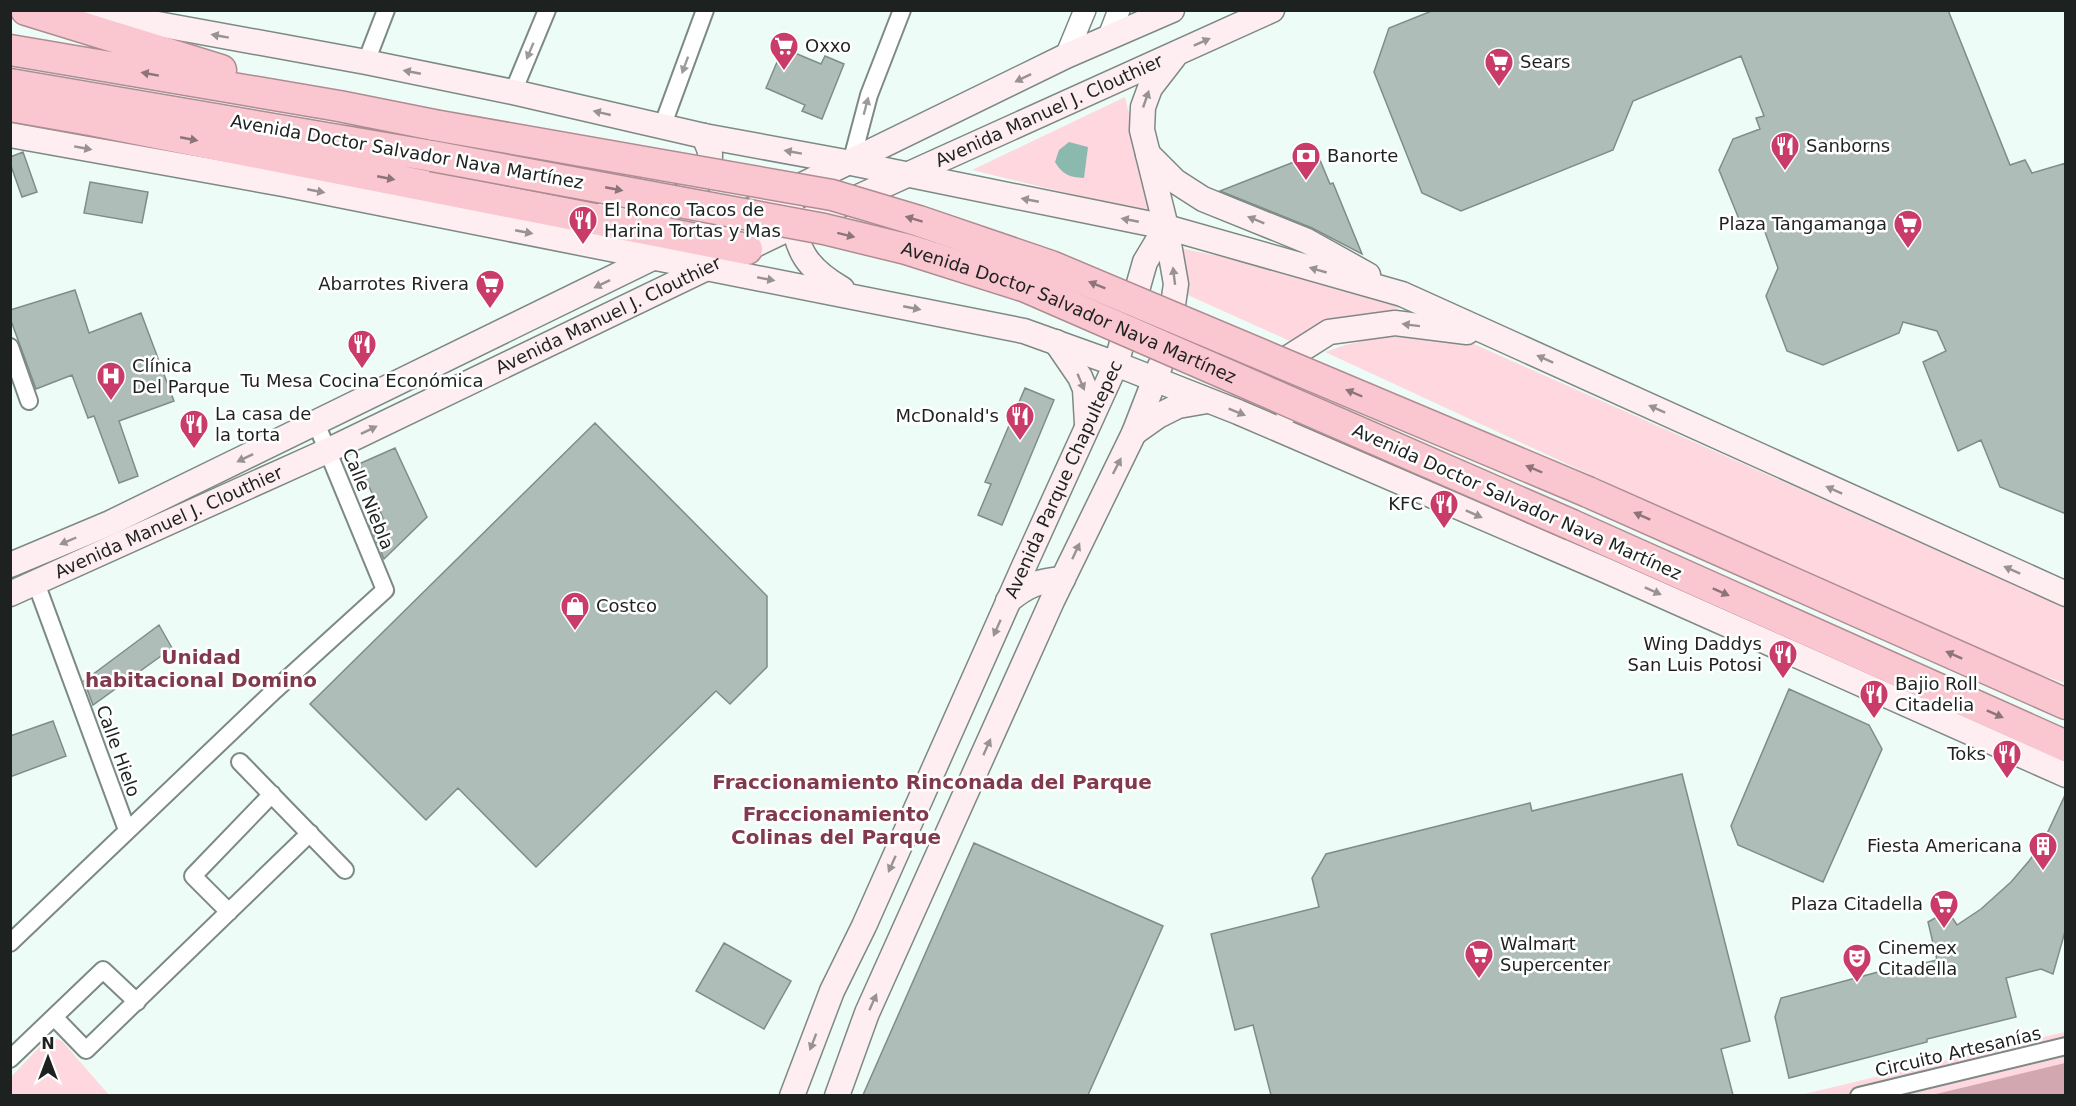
<svg xmlns="http://www.w3.org/2000/svg" width="2076" height="1106" viewBox="0 0 2076 1106" font-family="'DejaVu Sans',sans-serif">
<rect width="100%" height="100%" fill="#eefcf8"/>
<path fill="#fed7df" d="M1125,97L1153,214L972,170Z
M1180,248L1290,271L1405,307L1335,321L1292,342L1181,292Z
M1387,336L1465,340L2065,607V683L2018,667L1725,537L1325,352L1345,345Z
M2065,1032V1095H1800Z
M52,1037L62,1041L109,1095H11V1077L47,1039Z"/>
<path fill="#d2a7b0" d="M2065,1063V1095H1932Z"/>
<path fill="#8cb9ae" d="M1069,142L1088,147L1084,178C1069,177 1063,175 1055,162L1059,150Z"/>
<path fill="#afbdb9" stroke="#7f8c88" stroke-width="1.5" d="M1434,10H1948L2010,165L2025,160L2032,173L2066,163V514L2000,487L1981,440L1958,451L1923,362L1946,351L1937,331L1903,322L1899,333L1823,365L1787,351L1766,296L1778,268L1765,232L1741,224L1719,170L1733,139L1760,129L1756,118L1764,116L1741,56L1633,101L1613,150L1461,211L1422,193L1374,72L1389,28Z
M783,48L821,64L825,56L844,64L822,119L802,111L805,105L766,88Z
M23,152L37,192L22,197L10,163V157Z
M1317,153L1330,184L1333,183L1362,254L1312,228L1220,191Z
M90,182L148,192L142,223L84,213Z
M75,290L89,333L141,313L174,401L119,421L138,476L119,483L94,416L88,418L72,375L36,389L10,318V310Z
M1025,388L1054,400L1002,525L978,515L991,484L985,482Z
M595,423L767,596V667L730,704L716,691L536,867L458,788L426,820L310,704Z
M395,448L427,517L384,559L369,524L383,518L359,464Z
M159,625L172,648L93,705L84,681Z
M1789,689L1869,725L1882,749L1823,882L1738,845L1731,826Z
M53,721L66,756L10,777V736Z
M1682,774L1750,1041L1721,1049L1733,1095H1271L1253,1025L1235,1030L1211,934L1319,907L1312,878L1326,854L1530,803L1532,811Z
M2066,793V928L2053,974L2041,969L2006,978L2016,1017L1927,1039V1042L1789,1078L1775,1017L1781,998L1882,971L1883,973L1937,960L1928,922L1948,911L1957,925L1981,909L2011,882L2029,861L2044,840Z
M974,843L1163,926L1088,1095H863Z
M724,943L791,981L764,1029L696,991Z"/>
<g fill="none" stroke-linecap="round" stroke-linejoin="round">
<g stroke="#7c8985" stroke-width="20">
<path id="minor" d="M366,62L386,10
M513,92L547,10
M662,127L705,10
M851,163L869,95L902,10
M10,347L29,401
M36,583L127,830
M240,762L345,870
M229,912L193,876L272,794
M10,943L275,690L385,590L316,423
M54,1017L86,1050L310,833
M10,1059L103,970L137,1002
M1859,1096L2066,1046"/>
</g>
<g stroke="#7c8985" stroke-width="24">
<path id="tertiary" d="M1109,36L1119,10
M1066,56L1085,10"/>
</g>
<g stroke="#7c8985" stroke-width="27">
<g id="secondary">
<path d="M81,10L366,62L513,92L704,136L851,163L1166,227L1402,294L2066,594"/>
<path d="M10,135L283,184L1024,331L1116,364L1238,412L1607,571L2066,775"/>
<path d="M1148,154L1175,181L1203,199L1307,241L1368,275"/>
<path d="M792,212C796,252 808,269 842,289"/>
<path d="M605,214C639,216 711,199 710,154C710,149 706,142 704,136"/>
<path d="M1169,332L1176,284L1166,227L1142,130L1143,107L1150,88L1174,57"/>
<path d="M1056,342L1080,377L1085,389L1087,424"/>
<path d="M1288,411L1279,390L1281,371L1288,358L1329,332L1395,323L1467,332"/>
<path d="M1134,433L1158,416L1178,406L1207,401"/>
<path d="M10,565L110,523L1066,56L1172,10"/>
<path id="s1" d="M10,594L327,451L794,226L1272,10"/>
<path d="M1008,601C1027,585 1038,581 1063,579"/>
<path id="s2" d="M792,1096L832,991L864,926L1025,564L1116,364L1145,262L1166,227"/>
<path d="M837,1096L867,1013L1052,601L1134,433L1160,366"/>
</g>
</g>
<g stroke="#ad8d92" stroke-width="33">
<path id="motorway" d="M26,10L221,70
M10,50L339,106L434,125
M10,84L432,156
M10,106L90,120L747,249
M1588,492L2066,704
M1572,525L2066,746"/>
</g>
<use href="#minor" stroke="#fff" stroke-width="16"/>
<use href="#tertiary" stroke="#fff" stroke-width="21"/>
<use href="#secondary" stroke="#feeef1" stroke-width="24"/>
<use href="#motorway" stroke="#fac6d0" stroke-width="30"/>
<g stroke="#ad8d92" stroke-width="33" stroke-linecap="butt">
<g id="motorway-bridge">
<path d="M434,125L832,195L919,221L1051,266L1588,492"/>
<path id="s3" d="M432,156L824,229L906,249L1026,287L1572,525"/>
</g>
</g>
<use href="#motorway-bridge" stroke="#fac6d0" stroke-width="30"/>
</g>
<defs><path id="oneway-solid" d="M-6-.8H1V-3.2L6.5 0L1 3.2V.8H-6Z" transform="scale(1.5)"/></defs>
<g fill="#999293">
<use href="#oneway-solid" transform="translate(220 36) rotate(-170)"/>
<use href="#oneway-solid" transform="translate(1202 42) rotate(-24)"/>
<use href="#oneway-solid" transform="translate(412 72) rotate(-169)"/>
<use href="#oneway-solid" transform="translate(1023 78) rotate(154)"/>
<use href="#oneway-solid" transform="translate(1146 99) rotate(-71)"/>
<use href="#oneway-solid" transform="translate(602 113) rotate(-167)"/>
<use href="#oneway-solid" transform="translate(83 148) rotate(10)"/>
<use href="#oneway-solid" transform="translate(793 152) rotate(-170)"/>
<use href="#oneway-solid" transform="translate(316 191) rotate(11)"/>
<use href="#oneway-solid" transform="translate(1030 200) rotate(-169)"/>
<use href="#oneway-solid" transform="translate(1130 220) rotate(-169)"/>
<use href="#oneway-solid" transform="translate(1256 220) rotate(-158)"/>
<use href="#oneway-solid" transform="translate(524 232) rotate(11)"/>
<use href="#oneway-solid" transform="translate(1318 270) rotate(-164)"/>
<use href="#oneway-solid" transform="translate(1174 276) rotate(-97)"/>
<use href="#oneway-solid" transform="translate(766 279) rotate(11)"/>
<use href="#oneway-solid" transform="translate(602 284) rotate(154)"/>
<use href="#oneway-solid" transform="translate(912 308) rotate(11)"/>
<use href="#oneway-solid" transform="translate(1411 325) rotate(-173)"/>
<use href="#oneway-solid" transform="translate(1545 359) rotate(-156)"/>
<use href="#oneway-solid" transform="translate(1081 382) rotate(67)"/>
<use href="#oneway-solid" transform="translate(1657 409) rotate(-156)"/>
<use href="#oneway-solid" transform="translate(1237 412) rotate(22)"/>
<use href="#oneway-solid" transform="translate(369 430) rotate(-26)"/>
<use href="#oneway-solid" transform="translate(245 458) rotate(154)"/>
<use href="#oneway-solid" transform="translate(1117 466) rotate(-63)"/>
<use href="#oneway-solid" transform="translate(1834 490) rotate(-156)"/>
<use href="#oneway-solid" transform="translate(1474 514) rotate(24)"/>
<use href="#oneway-solid" transform="translate(68 541) rotate(157)"/>
<use href="#oneway-solid" transform="translate(1076 551) rotate(-65)"/>
<use href="#oneway-solid" transform="translate(2012 570) rotate(-156)"/>
<use href="#oneway-solid" transform="translate(1653 591) rotate(24)"/>
<use href="#oneway-solid" transform="translate(997 628) rotate(114)"/>
<use href="#oneway-solid" transform="translate(987 747) rotate(-66)"/>
<use href="#oneway-solid" transform="translate(892 864) rotate(114)"/>
<use href="#oneway-solid" transform="translate(873 1002) rotate(-66)"/>
<use href="#oneway-solid" transform="translate(813 1042) rotate(111)"/>
</g>
<g fill="#999c9b">
<use href="#oneway-solid" transform="translate(530 51) rotate(113)"/>
<use href="#oneway-solid" transform="translate(685 65) rotate(110)"/>
<use href="#oneway-solid" transform="translate(866 106) rotate(-75)"/>
</g>
<g fill="#8c7478">
<use href="#oneway-solid" transform="translate(150 74) rotate(-170)"/>
<use href="#oneway-solid" transform="translate(189 139) rotate(11)"/>
<use href="#oneway-solid" transform="translate(386 178) rotate(11)"/>
<use href="#oneway-solid" transform="translate(614 189) rotate(11)"/>
<use href="#oneway-solid" transform="translate(914 219) rotate(-163)"/>
<use href="#oneway-solid" transform="translate(846 235) rotate(14)"/>
<use href="#oneway-solid" transform="translate(1097 285) rotate(-158)"/>
<use href="#oneway-solid" transform="translate(1354 393) rotate(-157)"/>
<use href="#oneway-solid" transform="translate(1534 469) rotate(-157)"/>
<use href="#oneway-solid" transform="translate(1642 516) rotate(-156)"/>
<use href="#oneway-solid" transform="translate(1721 592) rotate(24)"/>
<use href="#oneway-solid" transform="translate(1954 655) rotate(-156)"/>
<use href="#oneway-solid" transform="translate(1995 714) rotate(24)"/>
</g>
<defs>
<g id="supermarket-pin" transform="scale(1.5)"><path d="M0 17L-7.5 6A9.5 9.5 0 1 1 7.5 6Z" fill="#c93c6a" stroke="#fff"/><path d="M-6-5.5h2.5l.6 2H6L4.5 2H-2.5L-4.4-4H-6ZM-1.5 3.2a1.3 1.3 0 1 0 .1 0ZM3 3.2a1.3 1.3 0 1 0 .1 0Z" fill="#fff"/></g>
<g id="restaurant-pin" transform="scale(1.5)"><path d="M0 17L-7.5 6A9.5 9.5 0 1 1 7.5 6Z" fill="#c93c6a" stroke="#fff"/><path d="M-5-6h1v4h1v-4h1v4h1v-4h1v5L-1.5 .5V6h-2V.5L-5-1ZM5-6V6H3V1.5H1.5Q1.5-4 5-6Z" fill="#fff"/></g>
<g id="bank-pin" transform="scale(1.5)"><path d="M0 17L-7.5 6A9.5 9.5 0 1 1 7.5 6Z" fill="#c93c6a" stroke="#fff"/><path d="M-6-4H6V4H-6ZM0-2.3a2.3 2.3 0 1 0 0 4.6a2.3 2.3 0 1 0 0-4.6Z" fill="#fff"/></g>
<g id="hospital-pin" transform="scale(1.5)"><path d="M0 17L-7.5 6A9.5 9.5 0 1 1 7.5 6Z" fill="#c93c6a" stroke="#fff"/><path d="M-5-5h3v3.5h4V-5h3V5h-3V1.5h-4V5h-3Z" fill="#fff"/></g>
<g id="shop-pin" transform="scale(1.5)"><path d="M0 17L-7.5 6A9.5 9.5 0 1 1 7.5 6Z" fill="#c93c6a" stroke="#fff"/><path d="M-5-2.5h2.3a2.7 3.5 0 0 1 5.4 0H5L5.5 6h-11ZM-1.5-2.5h3a1.5 2.3 0 0 0-3 0Z" fill="#fff"/></g>
<g id="building-pin" transform="scale(1.5)"><path d="M0 17L-7.5 6A9.5 9.5 0 1 1 7.5 6Z" fill="#c93c6a" stroke="#fff"/><path d="M-4-6H4V6H1V3H-1V6H-4ZM-2.5-4.3h1.7v1.8h-1.7ZM.8-4.3h1.7v1.8H.8ZM-2.5-1h1.7V.8h-1.7ZM.8-1h1.7V.8H.8Z" fill="#fff"/></g>
<g id="theatre-pin" transform="scale(1.5)"><path d="M0 17L-7.5 6A9.5 9.5 0 1 1 7.5 6Z" fill="#c93c6a" stroke="#fff"/><path d="M-5-5.5Q0-4 5-5.5V0Q5 5 0 6Q-5 5-5 0ZM-3.3-2.5H-1v1.5H-3.3ZM1-2.5H3.3v1.5H1ZM-2.8 1Q0 5.5 2.8 1Z" fill="#fff"/></g>
</defs>
<g fill-rule="evenodd">
<use href="#supermarket-pin" x="784" y="46"/>
<use href="#supermarket-pin" x="1499" y="62"/>
<use href="#restaurant-pin" x="1785" y="146"/>
<use href="#bank-pin" x="1306" y="156"/>
<use href="#restaurant-pin" x="583" y="220"/>
<use href="#supermarket-pin" x="1908" y="224"/>
<use href="#supermarket-pin" x="490" y="284"/>
<use href="#restaurant-pin" x="362" y="344"/>
<use href="#hospital-pin" x="111" y="376"/>
<use href="#restaurant-pin" x="1020" y="416"/>
<use href="#restaurant-pin" x="194" y="424"/>
<use href="#restaurant-pin" x="1444" y="504"/>
<use href="#shop-pin" x="575" y="606"/>
<use href="#restaurant-pin" x="1783" y="654"/>
<use href="#restaurant-pin" x="1874" y="694"/>
<use href="#restaurant-pin" x="2007" y="754"/>
<use href="#building-pin" x="2043" y="846"/>
<use href="#supermarket-pin" x="1944" y="904"/>
<use href="#supermarket-pin" x="1479" y="954"/>
<use href="#theatre-pin" x="1857" y="958"/>
</g>
<g text-anchor="middle" stroke-width="5" stroke-linejoin="round" paint-order="stroke">
<g font-size="18" fill="#1d2220" stroke="#fff" text-anchor="start">
<text x="805" y="52">Oxxo</text>
<text x="1520" y="68">Sears</text>
<text x="1806" y="152">Sanborns</text>
<text x="1327" y="162">Banorte</text>
<text x="604" y="216">El Ronco Tacos de<tspan x="604" dy="21">Harina Tortas y Mas</tspan></text>
<text x="1887" y="230" text-anchor="end">Plaza Tangamanga</text>
<text x="469" y="290" text-anchor="end">Abarrotes Rivera</text>
<text x="132" y="372">Clínica<tspan x="132" dy="21">Del Parque</tspan></text>
<text x="362" y="387" text-anchor="middle">Tu Mesa Cocina Económica</text>
<text x="215" y="420">La casa de<tspan x="215" dy="21">la torta</tspan></text>
<text x="999" y="422" text-anchor="end">McDonald's</text>
<text x="1423" y="510" text-anchor="end">KFC</text>
<text x="596" y="612">Costco</text>
<text x="1762" y="650" text-anchor="end">Wing Daddys<tspan x="1762" dy="21">San Luis Potosi</tspan></text>
<text x="1895" y="690">Bajio Roll<tspan x="1895" dy="21">Citadelia</tspan></text>
<text x="1986" y="760" text-anchor="end">Toks</text>
<text x="2022" y="852" text-anchor="end">Fiesta Americana</text>
<text x="1923" y="910" text-anchor="end">Plaza Citadella</text>
<text x="1500" y="950">Walmart<tspan x="1500" dy="21">Supercenter</tspan></text>
<text x="1878" y="954">Cinemex<tspan x="1878" dy="21">Citadella</tspan></text>
</g>
<g font-size="18" fill="#1d2220" stroke="#fff">
<text dy="6" stroke="none"><textPath href="#s1" startOffset="1146">Avenida Manuel J. Clouthier</textPath></text>
<text transform="translate(407 152) rotate(10)" y="6">Avenida Doctor Salvador Nava Martínez</text>
<text dy="6" stroke="none"><textPath href="#s3" startOffset="658">Avenida Doctor Salvador Nava Martínez</textPath></text>
<text dy="6" stroke="none"><textPath href="#s1" startOffset="660">Avenida Manuel J. Clouthier</textPath></text>
<text dy="6" stroke="none"><textPath href="#s2" startOffset="674">Avenida Parque Chapultepec</textPath></text>
<text transform="translate(368 499) rotate(68)" y="6">Calle Niebla</text>
<text transform="translate(1517 502) rotate(24)" y="6">Avenida Doctor Salvador Nava Martínez</text>
<text dy="6" stroke="none"><textPath href="#s1" startOffset="174">Avenida Manuel J. Clouthier</textPath></text>
<text transform="translate(118 751) rotate(70)" y="6">Calle Hielo</text>
<text transform="translate(1958 1052) rotate(-13)" y="6">Circuito Artesanías</text>
</g>
<g font-size="20" font-weight="bold" fill="#813a4d" stroke="#fff">
<text x="201" y="664">Unidad<tspan x="201" dy="23">habitacional Domino</tspan></text>
<text x="932" y="789">Fraccionamiento Rinconada del Parque</text>
<text x="836" y="821">Fraccionamiento<tspan x="836" dy="23">Colinas del Parque</tspan></text>
</g>
</g>
<rect width="2076" height="1106" fill="none" stroke="#1d2220" stroke-width="24"/>
<g transform="translate(48 1058)" stroke="#ffffff" stroke-width="4.5" paint-order="stroke">
<path d="M0-4.5L10 22L0 15L-10 22Z" fill="#1d2220"/>
<text y="-9" font-size="16" font-weight="bold" text-anchor="middle" fill="#1d2220">N</text>
</g>
</svg>
